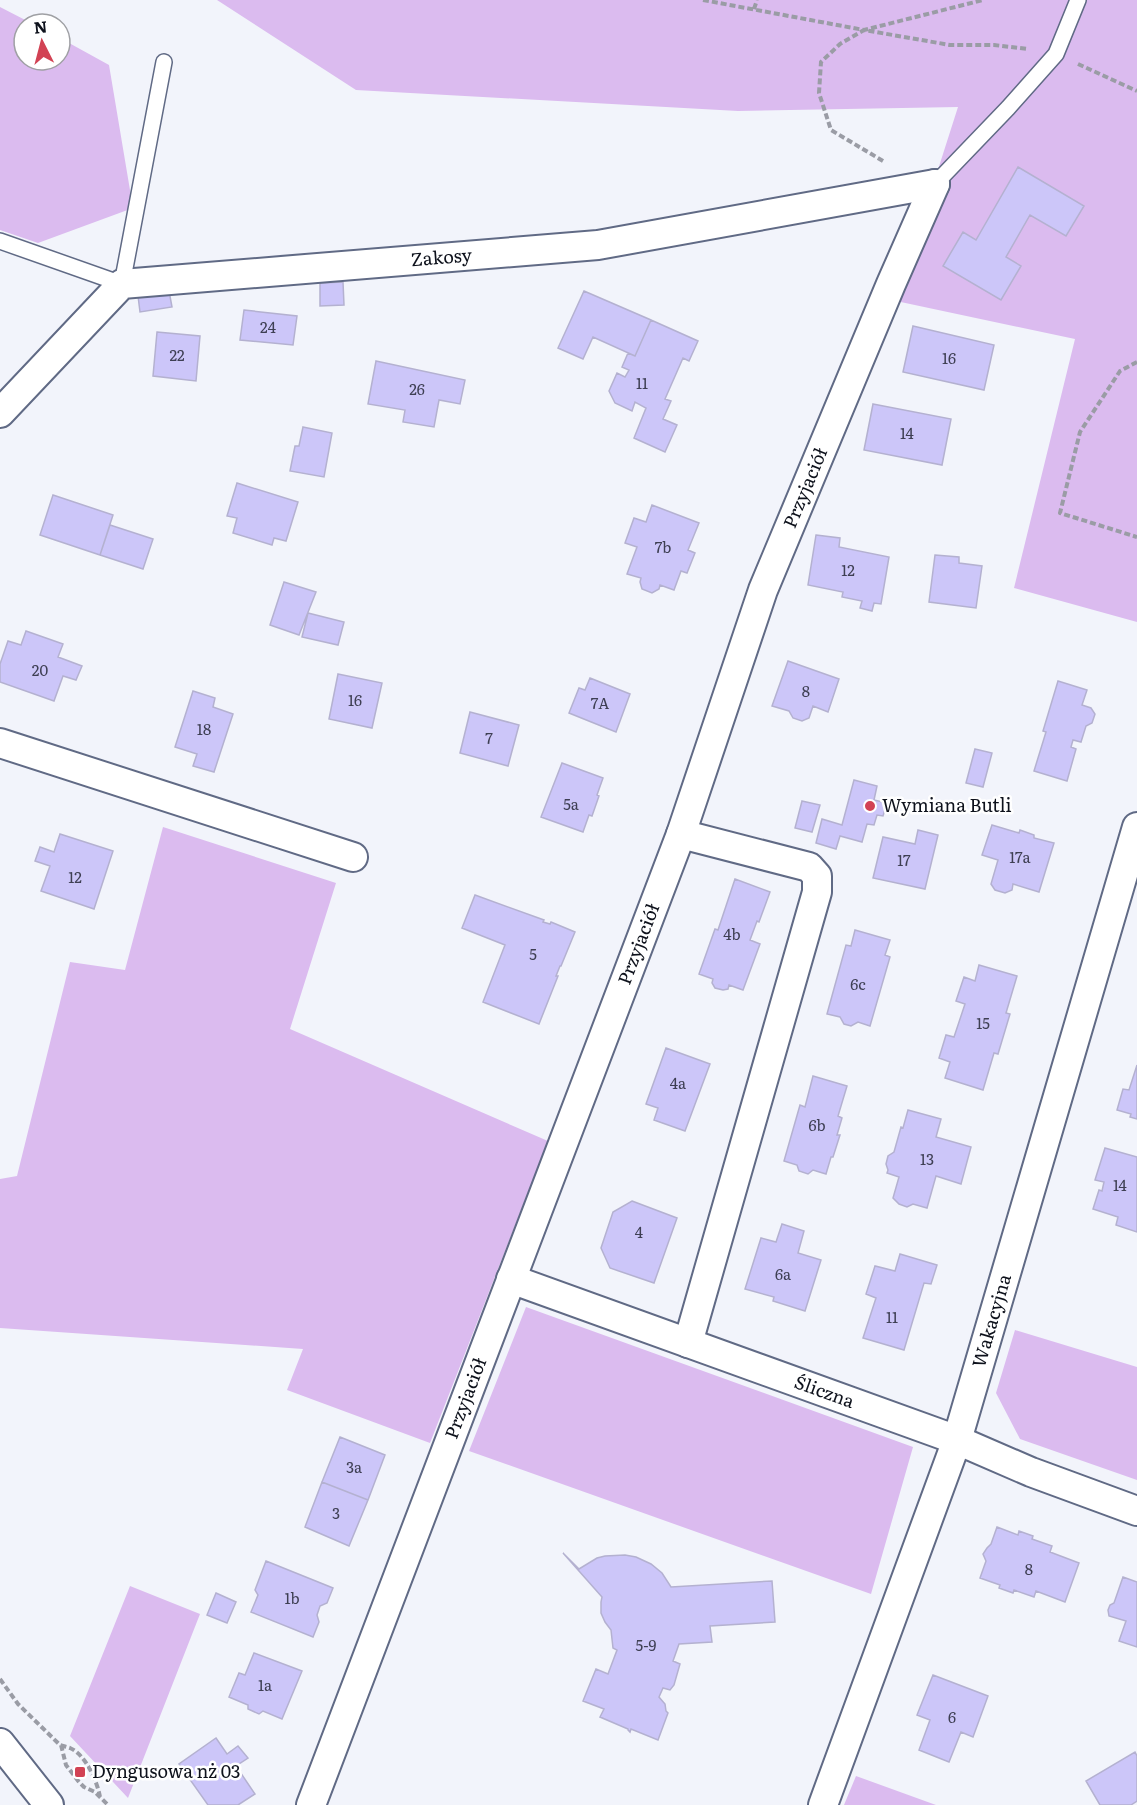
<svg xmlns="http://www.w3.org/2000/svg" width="1137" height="1805" viewBox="0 0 1137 1805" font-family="Literata,serif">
<rect width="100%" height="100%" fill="#f2f4fb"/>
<path fill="#dbbbef" d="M217,0H1137V622L1014,588L1075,339L896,301L958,107L738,111L356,90Z
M0,7L33,24H24V60H60V38L109,65L133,208L38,243L0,230Z
M163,827L336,883L290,1029L548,1141L430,1443L287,1390L303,1349L0,1328V1179L17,1176L70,962L125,970Z
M526,1307L913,1447L871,1594L469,1451Z
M1015,1330L1137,1367V1480L1020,1439L996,1393Z
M130,1586L200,1614L128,1798L70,1736Z
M856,1776L936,1805H844Z"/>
<path fill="#ccc6f9" stroke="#b4b1d0" stroke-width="1.5" d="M1018,167L1084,206L1066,236L1030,215L1006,257L1021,266L1001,300L943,266L963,232L976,240Z
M343,282L344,305L320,306V283Z
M169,291L172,307L140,312L138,296Z
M584,291L651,320L635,356L593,337L583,359L558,348Z
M244,310L297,316L293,345L240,340Z
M651,320L698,341L689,361L683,358L665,399L671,401L663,419L677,425L665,452L634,438L646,408L635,402L632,411L615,403L609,391L617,373L625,377L629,370L622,367L628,353L635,356Z
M913,326L994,345L984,390L903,372Z
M157,332L200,336L196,381L153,376Z
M376,361L465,380L460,404L439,400L434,427L403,422L405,410L368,404Z
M873,404L951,419L942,465L864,450Z
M303,427L332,433L324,477L290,471L295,446H299Z
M237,483L298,502L286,541L274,538L272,545L233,533L237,518L227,516Z
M53,495L113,515L100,555L40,535Z
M652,505L699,523L688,550L695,553L687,573L681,571L674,590L660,585L659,589L652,593L642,589L640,582L641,578L627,574L637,547L625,543L634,518L646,522Z
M110,525L153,539L143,569L100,555Z
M816,535L840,538L839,547L889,557L881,604L874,603L872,611L860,608L862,601L842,597L843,592L808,585Z
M935,555L959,557V563L982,566L976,608L929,602Z
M284,582L316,592L299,635L270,625Z
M308,613L344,622L338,645L302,637Z
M26,631L63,644L58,657L82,666L76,680L63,676L54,701L0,682V664L8,641L21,645Z
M788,661L839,679L828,712L813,706L809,718L802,721L793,718L789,711L772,706Z
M338,674L382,683L372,728L329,719Z
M590,678L630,694L616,732L569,713L579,688L585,690Z
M1058,681L1087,690L1082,705L1091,708L1095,714L1092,723L1086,726L1081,742L1073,740L1071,747L1076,749L1067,781L1034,771L1046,732L1043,731Z
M193,691L215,698L213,707L233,714L214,772L193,766L197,754L175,747Z
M470,712L519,725L508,766L460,753Z
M975,749L992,753L983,787L966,783Z
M562,763L603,778L597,795L599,796L592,816L589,815L583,832L541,817Z
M854,780L877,786L874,800L887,803L883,816L877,815L874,825L867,824L862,842L840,836L836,849L816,843L822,819L842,825Z
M802,801L820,805L812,832L795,828Z
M992,825L1019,833L1020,830L1034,835V838L1054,843L1039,892L1013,884L1012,890L1005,893L995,890L991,884L998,860L982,855Z
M918,830L938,835L925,889L873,878L883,837L915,844Z
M60,834L113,851L94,909L41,891L50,866L35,861L40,847L54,852Z
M735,879L770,892L759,922L757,921L750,940L760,944L743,990L729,985L728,989L723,990L715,988L712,983L713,979L699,974L715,929L718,930Z
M475,895L544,920L543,922L550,924L551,922L575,932L561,966H560L556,976H558L539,1024L483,1002L505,945L462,928Z
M855,930L890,940L885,955L890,957L870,1026L858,1022L851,1026L844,1024L840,1017L827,1014L846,945L851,946Z
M979,965L1017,976L1006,1013L1010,1014L998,1054L994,1053L983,1090L945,1078L950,1062L939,1058L946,1035L954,1037L965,1004L956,1001L964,977L975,981Z
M666,1048L710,1064L685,1131L654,1120L658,1108L646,1104Z
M1137,1065V1119L1130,1117L1131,1114L1117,1110L1123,1089L1129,1090Z
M813,1076L847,1086L838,1116L842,1118L837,1135H840L833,1157H831L826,1174L813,1170L808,1174L799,1171L797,1165L784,1161L800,1105L805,1107Z
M908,1110L941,1119L936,1137L971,1147L961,1184L936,1176L927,1208L913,1204L907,1207L899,1204L893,1198L899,1177L887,1173L888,1170L886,1164L888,1156L894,1152L901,1127L903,1128Z
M1105,1148L1137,1157V1232L1116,1225L1118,1217L1093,1209L1099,1190L1102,1191L1104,1182L1095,1180Z
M632,1201L677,1218L654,1283L610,1268L601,1248L613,1212Z
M782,1224L804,1231L798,1253L821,1260L805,1311L773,1301L774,1297L745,1289L761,1238L776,1242Z
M900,1254L937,1265L931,1284L924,1283L904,1350L863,1338L876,1298L866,1294L875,1266L895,1271Z
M340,1437L385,1455L368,1500L322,1482Z
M322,1482L368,1500L349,1546L305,1527Z
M997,1527L1018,1535L1019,1531L1033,1536L1032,1539L1052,1546L1050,1552L1079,1563L1065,1602L1036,1591L1034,1597L1014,1590L1013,1593L999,1588L1000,1585L980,1578L986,1561L983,1554L987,1548L991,1544Z
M563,1553L579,1569L597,1558L605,1556L625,1555L636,1557L651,1564L662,1573L671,1587L772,1581L775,1622L710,1626L712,1642L679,1644L673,1661L680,1664L674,1685L670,1690L663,1688L659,1697L665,1704L666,1711L668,1713L658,1740L631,1729L630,1732L628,1730V1729L600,1717L604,1709L583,1701L596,1669L608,1674L617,1650L613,1648L611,1630L605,1622L601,1613V1602L602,1597Z
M266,1561L333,1588L327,1603L320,1606L317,1615L319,1622L313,1637L251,1612L258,1595L255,1590Z
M1123,1577L1137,1582V1647L1119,1641L1126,1621L1109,1616L1108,1610L1110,1605L1114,1603Z
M216,1593L236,1602L227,1623L207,1615Z
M254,1653L302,1671L282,1719L263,1711L259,1714L248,1709V1705L229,1697L239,1673L245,1675Z
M933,1675L988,1696L973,1737L961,1732L949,1762L919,1750L930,1720L917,1715Z
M216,1738L227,1754L238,1746L248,1758L236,1766L255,1794L238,1805H208L179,1764Z
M1135,1752L1137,1756V1801L1131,1805H1100L1086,1781Z"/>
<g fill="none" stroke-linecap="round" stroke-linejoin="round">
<g stroke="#606a85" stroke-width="18">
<path id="lane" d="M935,184L1008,108L1056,54L1078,0
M0,241L122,284L164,62"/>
</g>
<g stroke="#606a85" stroke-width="32">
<g id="street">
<path id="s1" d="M0,413L122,284L598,245L935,184"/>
<path d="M0,743L353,857"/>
<path d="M681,834L809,867L817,876V892L688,1343"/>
<path id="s2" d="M511,1279L957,1440L1031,1472L1137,1511"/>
<path d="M0,1743L49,1805"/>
<path id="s3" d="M311,1805L681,834L763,590L891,284L935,184"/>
<path id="s4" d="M823,1805L957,1440L1137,827"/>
</g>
</g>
<path stroke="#9a9ca5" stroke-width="4" stroke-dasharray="6 3" stroke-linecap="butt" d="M703,0L864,30L983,0
M754,9L757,0
M1078,64L1137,91
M883,161L831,130L819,93L821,62L840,44L864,30L950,45H994L1028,49
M1137,362L1120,371L1080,432L1060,513L1137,537
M0,1679L18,1704L60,1745C63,1746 67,1747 70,1748C86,1755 97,1781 100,1797
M61,1745L66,1765L79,1782L84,1787L95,1792L108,1805"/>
<use href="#lane" stroke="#fff" stroke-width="15"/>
<use href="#street" stroke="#fff" stroke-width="28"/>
</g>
<g fill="#d24254" stroke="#fff" stroke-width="2">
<circle cx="870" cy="806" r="6"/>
<rect x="74" y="1766" width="12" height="12" rx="3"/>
</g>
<g text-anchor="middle" stroke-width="5" stroke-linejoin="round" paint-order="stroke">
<g font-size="15" fill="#3e3f53">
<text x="268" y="333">24</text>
<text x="177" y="361">22</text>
<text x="949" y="364">16</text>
<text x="642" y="389">11</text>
<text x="417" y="395">26</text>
<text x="907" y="439">14</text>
<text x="663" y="553">7b</text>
<text x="848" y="576">12</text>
<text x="40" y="676">20</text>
<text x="806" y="697">8</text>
<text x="355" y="706">16</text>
<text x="600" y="709">7A</text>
<text x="204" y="735">18</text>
<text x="489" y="744">7</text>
<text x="571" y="810">5a</text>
<text x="1020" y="863">17a</text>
<text x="904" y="866">17</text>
<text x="75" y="883">12</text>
<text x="732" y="940">4b</text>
<text x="533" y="960">5</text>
<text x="858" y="990">6c</text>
<text x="983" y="1029">15</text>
<text x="678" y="1089">4a</text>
<text x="817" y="1131">6b</text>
<text x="927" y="1165">13</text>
<text x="1120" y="1191">14</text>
<text x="639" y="1238">4</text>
<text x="783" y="1280">6a</text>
<text x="892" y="1323">11</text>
<text x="354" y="1473">3a</text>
<text x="336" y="1519">3</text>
<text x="1029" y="1575">8</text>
<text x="292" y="1604">1b</text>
<text x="646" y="1651">5-9</text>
<text x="265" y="1691">1a</text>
<text x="952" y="1723">6</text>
</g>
<g font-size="18" fill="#0e121c" stroke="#fff">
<text dy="6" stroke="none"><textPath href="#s1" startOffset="498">Zakosy</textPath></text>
<text dy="6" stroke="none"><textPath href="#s3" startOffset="1407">Przyjaciół</textPath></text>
<text dy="6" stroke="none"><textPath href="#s3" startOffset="921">Przyjaciół</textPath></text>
<text dy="6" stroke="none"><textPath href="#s4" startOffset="513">Wakacyjna</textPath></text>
<text dy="6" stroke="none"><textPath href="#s2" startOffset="333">Śliczna</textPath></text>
<text dy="6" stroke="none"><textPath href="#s3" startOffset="435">Przyjaciół</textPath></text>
</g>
<g font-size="18" fill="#0e121c" stroke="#fff" text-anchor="start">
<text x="882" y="812">Wymiana Butli</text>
<text x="92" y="1778">Dyngusowa nż 03</text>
</g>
</g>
<g transform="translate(42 42) rotate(354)"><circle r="28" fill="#ffffff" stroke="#9fa0a4" stroke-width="1.5"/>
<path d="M0-4.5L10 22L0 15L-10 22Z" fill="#d24254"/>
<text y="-9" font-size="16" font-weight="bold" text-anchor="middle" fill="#0e121c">N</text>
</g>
</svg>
